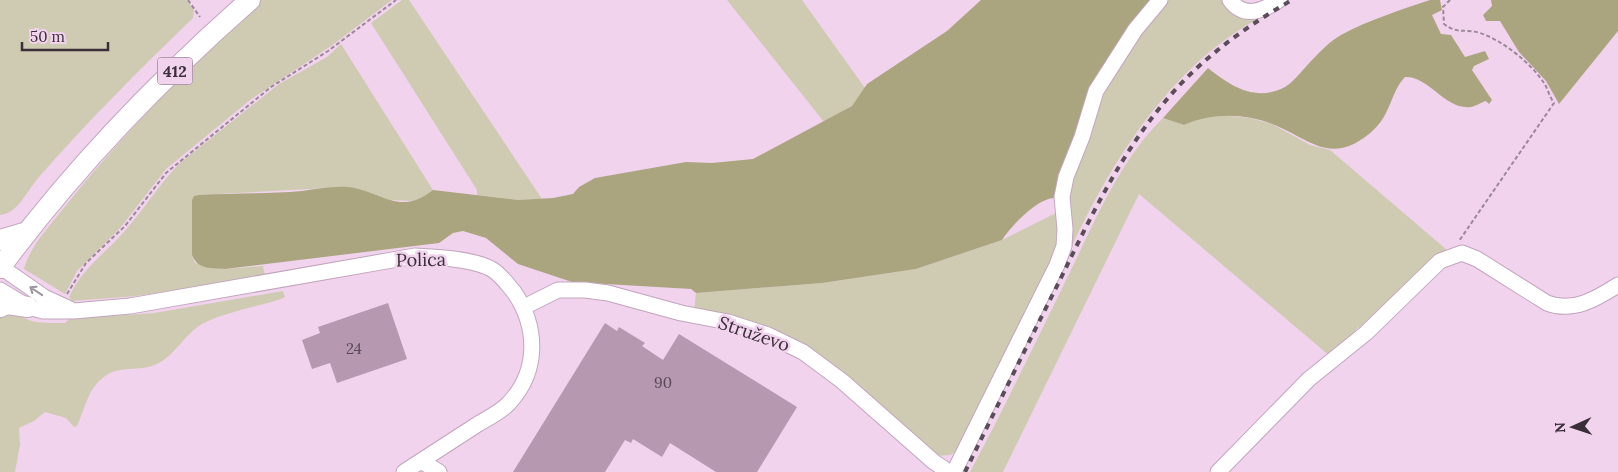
<svg xmlns="http://www.w3.org/2000/svg" width="1618" height="472" viewBox="0 0 1618 472" font-family="Lora,serif">
<rect width="100%" height="100%" fill="#f1d3ed"/>
<path fill="#cfcbb3" d="M0,0H187L194,10L193,18C140,69 88,121 39,177C28,189 18,214 0,215Z
M261,0H392L331,46L250,100L166,169L121,227L77,271L65,294L24,269C30,246 49,227 63,209C123,133 191,66 261,0Z
M402,0H409L542,199L518,200L477,195V190L371,23Z
M727,0H802L865,88L852,106L824,122Z
M1166,0H1227L1259,18C1170,67 1113,159 1071,248L1066,196L1109,76Z
M341,44L433,190L422,199L414,201L387,200L348,187L199,195L192,200V255L195,263L225,269L263,266L265,276L136,296L72,301L69,297C84,265 108,252 129,226C147,205 161,182 180,163L279,84L327,57Z
M1221,115L1250,118L1272,124L1310,145L1330,150L1447,250L1424,269L1364,331L1358,327L1355,331L1358,335L1331,357L1139,194L1003,472H970C1005,407 1037,339 1070,272C1096,219 1120,160 1163,118L1184,125L1202,117Z
M1058,212L1060,245L960,449L950,455L936,456L809,352L694,311L696,293L822,283L916,269L1002,240Z
M283,291L285,297L281,299C256,307 227,312 204,323C184,333 174,359 152,366C136,371 117,366 104,377C88,388 85,409 77,426L74,427L66,418L45,412L34,421L19,428L20,445L15,472H0V314C13,309 24,320 36,322C45,323 55,323 65,323L69,319L154,313Z"/>
<path fill="#aba57f" d="M981,0H1154L1133,26L1055,198C1039,197 1011,226 1002,240L916,269L822,283L696,293L691,289L572,282L518,264L486,238L463,231L453,233L439,243L225,269C211,268 198,270 192,255V200L194,196L199,195C234,193 268,194 302,191C317,189 332,186 348,187C382,191 399,217 433,190L518,200L553,198L573,194L579,187L595,178L686,162L712,163L753,159L852,106L867,84L947,31Z
M1430,0H1440L1442,10L1432,15L1441,34L1451,35L1465,57L1485,51L1489,59L1474,66L1472,70L1492,100L1489,104L1486,101C1482,102 1476,106 1471,107C1445,110 1429,76 1405,77C1389,94 1392,116 1369,134C1329,166 1309,138 1272,124C1243,113 1212,113 1184,125L1163,118L1208,68C1229,85 1253,101 1281,89C1293,84 1303,69 1312,60C1321,51 1329,42 1341,35C1369,20 1400,10 1430,0Z
M1491,0H1618V31L1559,104L1546,81L1519,52L1500,21H1486L1483,15L1492,6Z"/>
<path fill="#b699b1" d="M388,303L407,359L337,383L330,363L312,369L302,340L320,333L318,327Z
M605,323L617,331L619,327L645,343L642,346L663,360L679,334L797,407L757,472H716L670,443L662,457L633,439L631,443L625,440L605,472H513Z"/>
<g fill="none" stroke-linecap="round" stroke-linejoin="round">
<g stroke="#c2a5bd" stroke-width="17">
<path id="minor" d="M1230,0C1244,19 1263,11 1279,0
M1,267L44,297L70,309
M0,290L28,307L43,311H74L130,306L415,256C436,257 476,259 493,270C501,275 508,285 514,292C538,327 539,371 509,403C501,412 488,418 478,424C453,440 429,456 404,472
M524,307L558,290H585L608,293L681,313L728,322L768,335L803,352L842,381L934,462L949,472
M421,461L439,472
M954,472L1057,265L1064,246L1065,229L1062,197L1066,177L1082,137L1096,91L1135,30L1160,0
M1218,472L1309,379L1366,333L1440,261L1462,253L1477,259L1547,303C1573,313 1596,299 1618,285"/>
</g>
<g stroke="#c2a5bd" stroke-width="22">
<path id="major" d="M0,240L27,232
M0,268C73,169 158,81 250,0
M0,307L7,304L28,307"/>
</g>
<path stroke="#9c8799" stroke-width="2" stroke-dasharray="4 2.5" stroke-linecap="butt" d="M188,0L200,17
M1450,0L1443,7L1444,24C1459,35 1464,28 1480,33C1502,40 1531,63 1544,83C1548,89 1549,96 1554,103L1459,241
M67,294L86,263L125,226L166,173L271,87L328,51L396,0"/>
<use href="#minor" stroke="#fff" stroke-width="15"/>
<use href="#major" stroke="#fff" stroke-width="20"/>
<path stroke="#5b4c59" stroke-width="4" stroke-dasharray="6 6" stroke-linecap="butt" d="M965,472C996,409 1027,345 1059,282C1092,214 1124,146 1176,89C1209,53 1250,24 1292,0"/>
</g>
<defs><path id="oneway-shaft" d="M-6 0H5M1.5-3L5.5 0L1.5 3" fill="none" stroke-width="1.6" stroke-linecap="round" stroke-linejoin="round" transform="scale(1.25)"/></defs>
<use stroke="#9c969c" href="#oneway-shaft" transform="translate(36 291) rotate(-146)"/>
<g text-anchor="middle" stroke-width="5" stroke-linejoin="round" paint-order="stroke">
<g font-size="15" fill="#594956">
<text x="354" y="354">24</text>
<text x="663" y="388">90</text>
</g>
<rect fill="#f1d3ed" stroke="#71606e" stroke-width="1" x="157.5" y="57.5" width="35" height="27" rx="4"/>
<g font-size="16" font-weight="bold" fill="#3a2e38">
<text x="175" y="77">412</text>
</g>
<g font-size="18" fill="#3a2e38" stroke="#f1d3ed">
<text transform="translate(421 260) rotate(-1)" y="6">Polica</text>
<text transform="translate(754 334) rotate(19)" y="6">Struževo</text>
</g>
</g>
<g transform="translate(1573 427) rotate(267)" stroke="#f1d3ed" stroke-width="4" paint-order="stroke">
<path d="M0-4L9 19L0 12L-9 19Z" fill="#3a2e38"/>
<text y="-8" font-size="14" font-weight="bold" text-anchor="middle" fill="#3a2e38">N</text>
</g>
<path d="M22 42v8h86v-8" fill="none" stroke="#3a2e38" stroke-width="2.5"/>
<text x="30" y="42" font-size="15" fill="#3a2e38" stroke="#f1d3ed" stroke-width="4" paint-order="stroke">50 m</text>
</svg>
